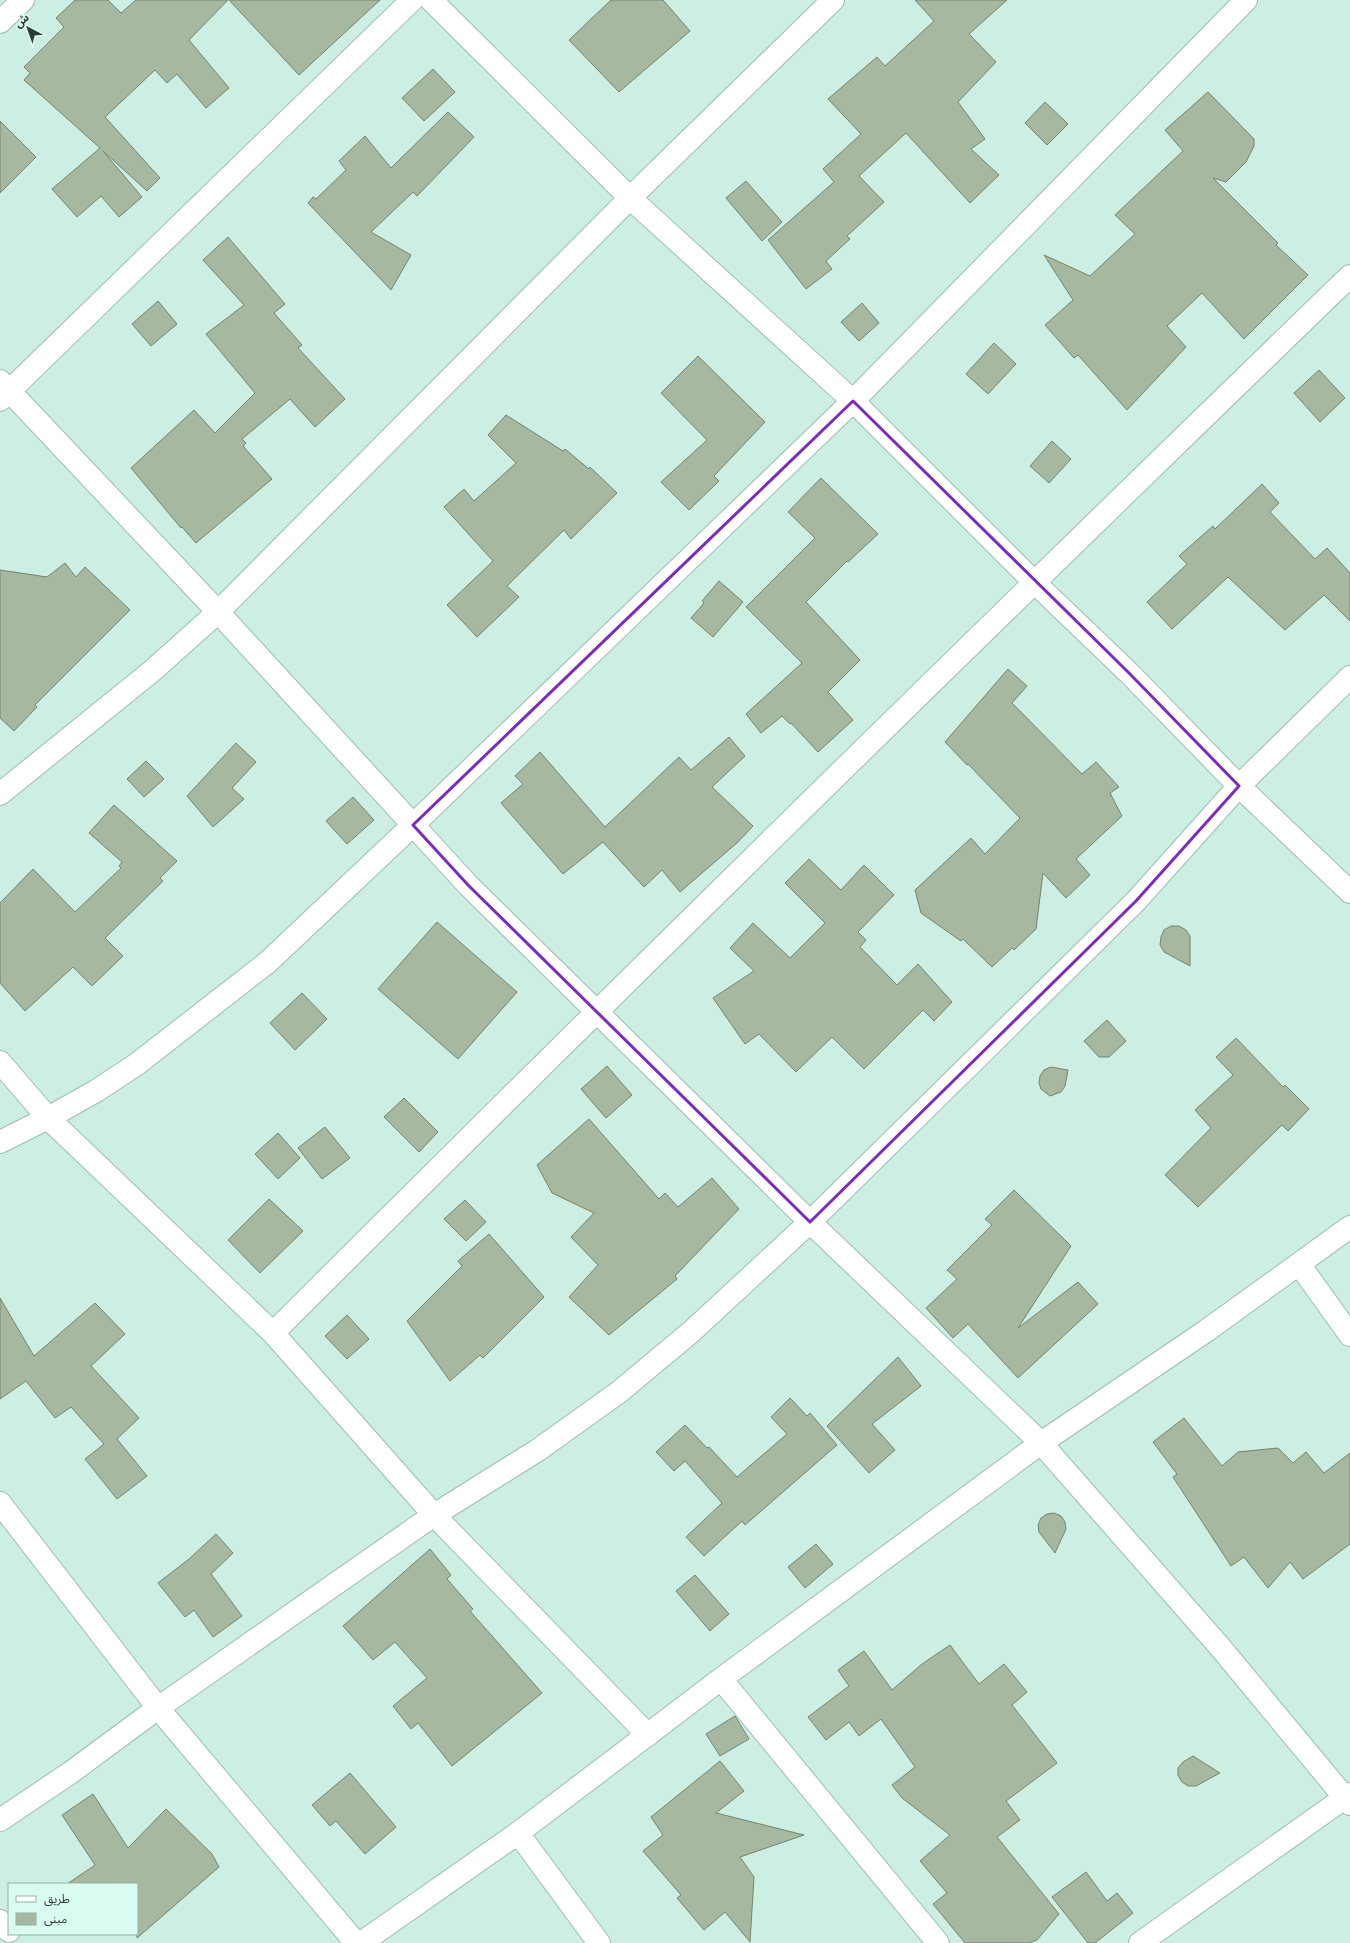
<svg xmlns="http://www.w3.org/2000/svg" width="1350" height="1943" viewBox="0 0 1350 1943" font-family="'Public Sans','Noto Sans Arabic',sans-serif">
<rect width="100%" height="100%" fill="#cdefe3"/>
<path fill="#a6b8a0" stroke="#74846d" d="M75,0H108L121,13L136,0H228L189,40L229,88L206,108L177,74L167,83L155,70L105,117L160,178L147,191L103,151L142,197L119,217L101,196L77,217L52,189L100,148L24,80L30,73L24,67L64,27L56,18Z
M229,0H380L299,75Z
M611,0H663L690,31L619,92L569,40Z
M915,0H1007L969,34L996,62L958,102L985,139L971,149L999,175L970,203L906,133L859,176L884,202L847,236L850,239L826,261L832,269L806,289L768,240L834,182L823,169L861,134L828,99L877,57L885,66L934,21Z
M433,69L455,92L424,121L402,98Z
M1208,92L1254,139V146L1246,162L1226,182L1213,178L1278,243L1276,245L1308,275L1244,339L1202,293L1167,326L1186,347L1127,410L1078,355L1074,358L1045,325L1073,300L1044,255L1090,276L1135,234L1115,215L1183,151L1165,130Z
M1045,102L1068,124L1047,145L1025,123Z
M448,112L474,137L417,196L413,192L371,232L411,255L391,290L308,203L313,197L316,199L346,170L339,161L365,136L391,168Z
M0,121L36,157L0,193Z
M746,181L782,222L762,241L726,198Z
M228,237L285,304L274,313L302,345L298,348L345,399L315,427L290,399L242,439L246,443L243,446L272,479L196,543L182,527L181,528L131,468L194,410L215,433L255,393L206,334L244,305L203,260Z
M158,301L177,324L151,346L132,324Z
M862,303L879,323L859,341L841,322Z
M994,343L1016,364L988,394L966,374Z
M698,356L765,422L714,476L719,481L689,510L661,482L707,440L661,393Z
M1319,370L1345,398L1320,422L1294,393Z
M506,415L563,451L565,449L589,469L590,467L617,493L571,539L564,530L507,586L519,597L477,637L447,605L493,561L444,507L464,489L474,501L516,463L488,435Z
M1052,441L1071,459L1049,483L1030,466Z
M821,478L878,534L848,562L847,561L806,602L860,660L828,692L853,720L818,752L791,723L790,724L782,716L761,733L746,714L802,663L746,607L815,538L788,512Z
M1262,484L1279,503L1270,512L1315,559L1327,548L1350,573V621L1324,595L1285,630L1228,577L1172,629L1147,602L1187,564L1179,556L1213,526L1215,529Z
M65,563L76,577L85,567L130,610L35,705L37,707L14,731L0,718V570L47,577Z
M719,581L743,602L713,637L691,618L704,603L702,601Z
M1008,669L1027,686L1012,703L1082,774L1096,762L1119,787L1110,793L1122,816L1076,859L1090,875L1066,898L1043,873L1036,929L1014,950L1012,948L992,967L963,939L961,941L921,913L915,890L971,838L985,854L1020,818L968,764L967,765L945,742Z
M729,737L745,756L712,787L753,826L738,842L680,892L662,870L644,887L603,842L563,874L501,803L523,784L515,776L540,752L605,827L679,757L691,770Z
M236,743L256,762L232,788L244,799L213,827L187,796Z
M146,761L164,779L144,797L127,779Z
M353,797L374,820L347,844L326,821Z
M114,805L177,861L160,878L163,881L105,938L123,956L92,986L73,967L25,1011L0,983V903L33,869L75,912L121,868L119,866L122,862L89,833Z
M809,859L841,890L864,865L894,895L858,932L866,940L860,947L897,985L918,964L952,1002L934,1021L923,1010L864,1069L832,1037L796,1072L759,1034L745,1044L713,998L754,971L730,948L753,923L790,958L825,923L785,883Z
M437,922L517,992L458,1059L378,989Z
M1171,926H1179L1186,930L1190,936V966L1164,952L1160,945L1161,937L1164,930Z
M302,993L327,1019L295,1050L270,1023Z
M1107,1020L1126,1041L1109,1057H1099L1084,1041Z
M1236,1038L1283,1087L1285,1085L1309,1109L1288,1131L1282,1125L1198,1207L1165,1175L1211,1128L1195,1110L1233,1075L1216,1057Z
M607,1066L632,1095L606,1118L581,1089Z
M1051,1067L1068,1070L1065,1086L1061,1092L1050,1096L1041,1089L1039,1083L1040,1076L1044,1070Z
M404,1098L438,1132L419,1152L384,1117Z
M589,1119L659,1199L665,1193L678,1207L712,1178L739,1209L675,1276L677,1279L609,1335L569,1297L598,1265L571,1237L594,1213L552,1193L537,1165Z
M325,1127L350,1158L322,1179L298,1148Z
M278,1133L300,1158L278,1179L255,1154Z
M1014,1190L1071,1246L1018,1328L1078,1282L1098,1304L1018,1378L968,1324L953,1338L926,1308L957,1279L947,1270L992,1225L985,1219Z
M269,1199L303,1231L260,1273L228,1240Z
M465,1200L486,1222L466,1241L444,1219Z
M489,1234L544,1297L483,1358L480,1355L450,1381L407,1321L462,1266L458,1261Z
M0,1298L34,1356L95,1303L125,1334L91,1366L139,1418L117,1439L147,1476L117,1499L85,1459L104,1444L71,1407L55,1418L26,1381L0,1399Z
M347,1315L369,1339L347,1359L325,1336Z
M898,1357L921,1386L872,1424L895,1450L869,1473L827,1426Z
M790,1398L807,1416L810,1413L837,1445L745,1525L742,1521L704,1556L686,1537L722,1503L685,1461L674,1471L656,1452L685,1425L707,1448L709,1447L737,1477L787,1434L771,1417Z
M1184,1418L1222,1466L1238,1452L1278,1448L1293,1463L1306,1452L1324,1473L1350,1453V1544L1303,1579L1290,1562L1268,1588L1244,1557L1231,1566L1173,1477L1177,1474L1153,1442Z
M1054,1513L1061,1516L1065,1522L1066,1529L1055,1553L1039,1532L1038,1525L1041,1518L1047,1514Z
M216,1534L233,1553L211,1574L242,1616L213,1637L194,1610L185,1617L158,1583L189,1559Z
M816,1544L833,1564L805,1588L788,1567Z
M430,1549L451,1575L447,1579L473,1609L470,1611L542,1693L452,1766L418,1723L411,1729L393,1706L427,1678L395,1642L373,1660L343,1626Z
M695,1575L729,1614L710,1631L676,1591Z
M950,1645L979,1684L1004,1664L1027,1692L1012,1705L1057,1763L1006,1801L1020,1820L997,1837L1059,1914L1037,1940L1029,1943H965L933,1904L947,1893L920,1861L950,1835L902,1798L892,1785L915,1767L881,1719L859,1736L849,1722L826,1740L808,1717L849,1686L838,1670L864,1651L892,1690L922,1664Z
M735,1716L749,1739L720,1756L706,1734Z
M1193,1756L1220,1773L1196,1786H1188L1182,1782L1178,1775V1768L1183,1762Z
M720,1761L744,1791L716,1813L804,1835L740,1857L754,1877L750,1942L725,1912L704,1930L677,1898L681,1895L643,1851L663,1835L651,1817Z
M350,1773L396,1827L365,1854L336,1821L330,1826L312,1805Z
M93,1794L128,1848L166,1809L212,1854L219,1867L137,1938V1884H67L95,1865L62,1815Z
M1086,1872L1107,1901L1117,1893L1133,1913L1095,1943H1088L1052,1897Z"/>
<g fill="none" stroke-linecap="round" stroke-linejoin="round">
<g stroke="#9cbdb1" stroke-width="24">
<path id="street" d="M431,0L630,198L853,401L1034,582L1129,673L1239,786L1350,892
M0,22L23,0
M0,381L218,612L468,885L810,1222L1041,1443L1220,1647L1350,1804
M0,400L412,0
M0,794L152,671L218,612L630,198L833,0
M0,1062L48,1118L273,1333L434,1515L648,1735
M0,1142L48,1118L96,1091L137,1064L268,962L413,825L853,401L1246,0
M1299,1264L1350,1335
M273,1333C629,978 988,626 1350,276
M0,1503L158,1708L356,1943
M721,1679L938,1943
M0,1820L70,1773L158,1708L434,1515L538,1450L619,1392L691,1332L810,1222L1136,901L1239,786L1350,677
M518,1833L599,1943
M0,1921L9,1931
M361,1943L518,1833L721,1679L1041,1443L1206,1331L1350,1227
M1140,1943L1350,1794"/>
</g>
<use href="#street" stroke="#fff" stroke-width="22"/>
</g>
<path fill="none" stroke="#7b2cbf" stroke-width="3" stroke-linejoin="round" d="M853,401L1129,673L1239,786L1136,901L810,1222L468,885L413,825Z"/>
<rect x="8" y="1883" width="130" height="52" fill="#dafcf0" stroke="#95afa6"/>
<rect x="16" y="1896" width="20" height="6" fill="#ffffff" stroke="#95afa6"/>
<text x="44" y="1903" font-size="12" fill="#2e3b36">طريق</text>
<rect x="16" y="1913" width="20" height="12" fill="#a6b8a0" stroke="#95afa6"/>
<text x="44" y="1923" font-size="12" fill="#2e3b36">مبنى</text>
<g transform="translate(28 28) rotate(319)" stroke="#dafcf0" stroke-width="3" paint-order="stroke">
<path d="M0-3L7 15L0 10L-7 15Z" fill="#2e3b36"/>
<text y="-6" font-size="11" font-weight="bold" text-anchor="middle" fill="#2e3b36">ش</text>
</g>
</svg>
